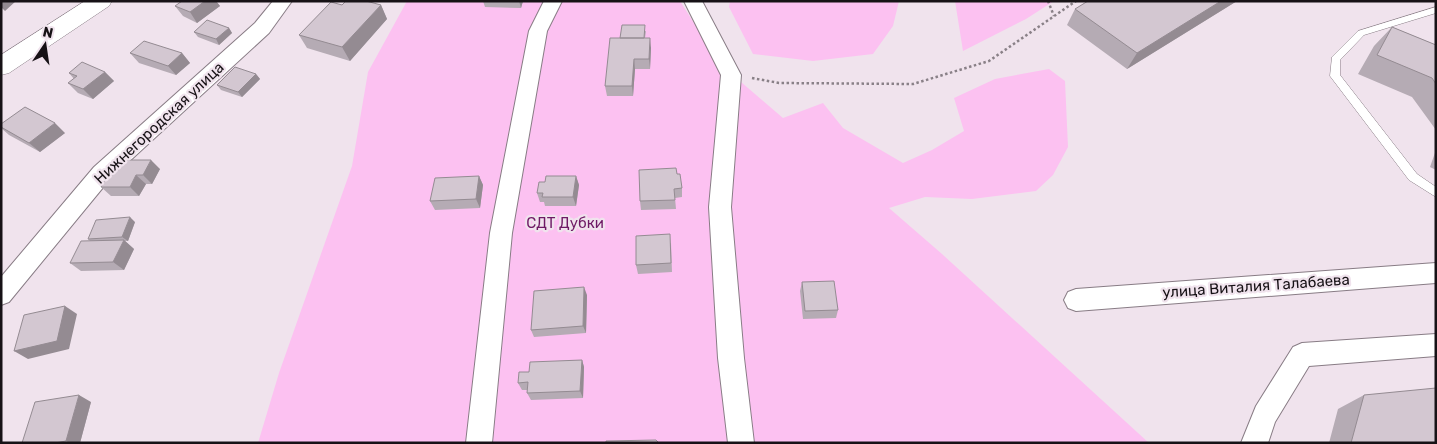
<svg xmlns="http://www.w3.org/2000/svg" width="1437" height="444" viewBox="0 0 1437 444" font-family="Rubik,sans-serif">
<rect width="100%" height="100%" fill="#f0e3ed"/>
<path fill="#fcc1f1" d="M407,1H680L720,64L783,118L823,103L843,128L903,163L932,150L964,131L954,98L995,79L1049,69L1065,81L1068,147L1053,175L1036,191L972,199L925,197L889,208L942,254L1149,443H258L279,373L352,166L368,72Z
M730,1H899L893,26L873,54L813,61L753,54L729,7Z
M955,1H1054L1026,19L963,51Z"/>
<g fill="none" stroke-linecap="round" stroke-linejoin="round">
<g stroke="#887c85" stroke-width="1">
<path id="lane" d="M1436,7V13L1364,35L1340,60V75L1417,174L1436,187V197L1409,180L1330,76L1332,57L1358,31Z"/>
</g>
<g stroke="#887c85" stroke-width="2">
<path id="street" d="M273,1H292L269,33L110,179L9,302L1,305V277L94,167L255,23Z
M544,1H562L547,31L512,233L492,443H466L490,233L529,31Z
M684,1H702L741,75L731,207L744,358L754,443H728L718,358L709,207L721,75Z
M1436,263V283L1076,311L1068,308L1064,300L1068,292L1076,289Z
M1436,334V356L1309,366L1275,422L1268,443H1241L1256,406L1293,347L1302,343Z"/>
</g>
<g stroke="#887c85" stroke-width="1">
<path id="secondary" d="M85,1H112L109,6L9,73L1,75V55Z"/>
</g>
<path stroke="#898087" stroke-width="2.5" stroke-dasharray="2.5 2.5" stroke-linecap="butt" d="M1048,1L1054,16
M752,78L779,83L913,84L989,61L1076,1"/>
<use href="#lane" fill="#fff" fill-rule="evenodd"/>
<use href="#street" fill="#fff" fill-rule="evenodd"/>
<use href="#secondary" fill="#fff" fill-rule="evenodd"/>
</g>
<path fill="#b5abb4" d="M179,1H216L220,6L197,23L183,16L175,6L180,3Z
M483,1H523L521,8L485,7Z
M1237,1L1127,69L1067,25L1075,9Z
M342,5H381L387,19L350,61L307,48L299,35Z
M1392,27L1436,45V130L1412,97L1358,74L1374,46Z
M229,28L232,33L219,45L198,37L194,32Z
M646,31L645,38L651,48L650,69H635L633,96H607L605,86L620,38Z
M130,53H182L190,63L176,75L139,63Z
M105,72L114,81L93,99L78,93L68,83L74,79L69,73Z
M256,74L260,79L242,97L221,90L217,85Z
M1,124L65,133L40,152L9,135L1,128Z
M1436,150V170L1430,167Z
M115,160L160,169L152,184H146L139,196H111L101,187Z
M677,174L682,188V197L675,198L676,209L641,210L640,201Z
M479,176L483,185L480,208L435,210L430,201Z
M576,176L579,185L576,206H545L544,202H540L537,193L545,182Z
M135,222L128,241H125L134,249L124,270L81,271L70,263L90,241L88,239Z
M671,243L672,272L638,274L636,265Z
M802,282L838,310L836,318L803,319L800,291Z
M587,295L586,333L534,337L531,330Z
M582,360L584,367L583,398L531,400L527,393L528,390H522L518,383L529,372Z
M1364,395L1436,443H1329L1338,409Z
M91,402L80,443H22Z"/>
<path fill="#948b92" d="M1,1H16L5,11L1,7Z
M205,1H216L220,6L197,23L190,12Z
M519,1H523L521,8Z
M1221,1H1237L1127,69L1137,53Z
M381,5L387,19L350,61L342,47Z
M229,28L232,33L219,45L216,39Z
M650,38L651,48L650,69L649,59Z
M182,53L190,63L176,75L168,66Z
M634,59L635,69L633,96L632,86Z
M105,72L114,81L93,99L83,89Z
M256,74L260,79L242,97L238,92Z
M55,123L65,133L40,152L29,143Z
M151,160L160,169L152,184L143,175Z
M136,175L146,184L139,196L130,187Z
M479,176L483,185L480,208L476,199Z
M576,176L579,185L576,206L573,197Z
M130,217L135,222L128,241L122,237Z
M124,240L134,249L124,270L113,262Z
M584,287L587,295L586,333L583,326Z
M65,306L77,314L69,349L28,359L14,351Z
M582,360L584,367L583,398L580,391Z
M79,395L91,402L80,443H70L66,441Z"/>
<path fill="#d3c7d1" stroke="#948b92" d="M182,1H205L190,12L175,6Z
M346,1H366L381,5L342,47L299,35L331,2L342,5Z
M1088,1H1221L1137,53L1075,9Z
M207,20L229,28L216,39L194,32Z
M622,25H645L644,38H620Z
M1392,27L1436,45V84L1432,78L1377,55Z
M610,38H650L649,59H634L632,86H605Z
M144,41L182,53L168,66L130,53Z
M82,62L105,72L83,89L68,83L77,76L69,73Z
M235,67L256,74L238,92L217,85Z
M25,107L55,123L29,143L1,127V124Z
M115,160H151L143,175H136L130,187H101Z
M676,168L677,174H680L682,188L674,189L675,200L640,201L639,170Z
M479,176L476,199L430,201L435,178Z
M546,176H576L573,197H542L543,193H537L539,182H545Z
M130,217L122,237L88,239L96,220Z
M670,234L671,263L636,265V236Z
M124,240L113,262L70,263L81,241Z
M834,281L838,310L805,311L802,282Z
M584,287L583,326L531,330L534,291Z
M65,306L57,341L14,351L24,315Z
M582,360L580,391L527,393L528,382L518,383L519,372H529L530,362Z
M1436,388V443H1351L1364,395Z
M79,395L66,441L55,443H22L35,402Z
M656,440L659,443H606V441Z"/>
<g text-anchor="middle" stroke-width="4.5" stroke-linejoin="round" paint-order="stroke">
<g font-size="15" fill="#171216" stroke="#f0e3ed">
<text transform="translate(159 123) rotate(-43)" y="5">Нижнегородская улица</text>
<text transform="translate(1256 286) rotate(-4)" y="5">улица Виталия Талабаева</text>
</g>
<g font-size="15" fill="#6e1965" stroke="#f0e3ed">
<text x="565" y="228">СДТ Дубки</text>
</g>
</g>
<rect width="1437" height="444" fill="none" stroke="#171216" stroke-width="5"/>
<g transform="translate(45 45) rotate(13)" stroke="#f0e3ed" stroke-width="4" paint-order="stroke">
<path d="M0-4L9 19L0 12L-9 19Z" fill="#171216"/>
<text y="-8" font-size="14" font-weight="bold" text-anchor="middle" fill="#171216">N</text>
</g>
</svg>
